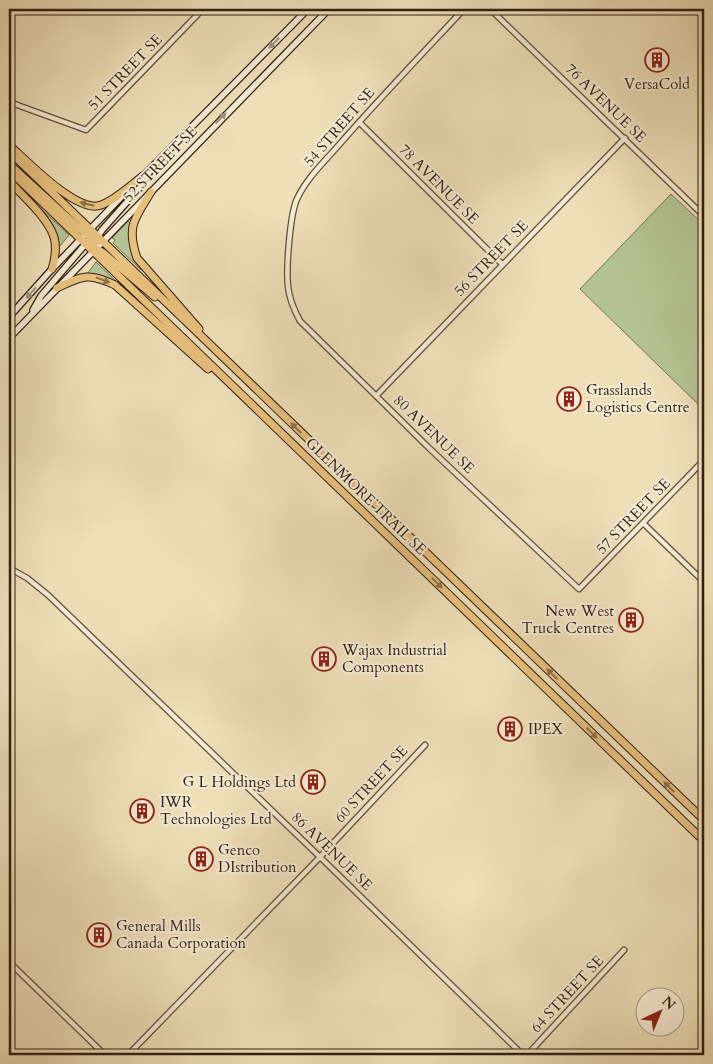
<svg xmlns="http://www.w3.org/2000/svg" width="713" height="1064" viewBox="0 0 713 1064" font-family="Cardo,serif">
<rect width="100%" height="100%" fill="#eedfb9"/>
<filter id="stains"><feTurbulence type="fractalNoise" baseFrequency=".004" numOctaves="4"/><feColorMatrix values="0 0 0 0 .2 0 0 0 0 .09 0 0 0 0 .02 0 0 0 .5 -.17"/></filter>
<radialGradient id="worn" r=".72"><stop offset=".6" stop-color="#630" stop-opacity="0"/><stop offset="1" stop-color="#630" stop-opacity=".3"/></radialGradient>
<path fill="#b4c393" stroke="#727154" d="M671,194L704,225V410L580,289Z
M38,206L69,235L60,246L58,245L36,207Z
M128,221L130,223C126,242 132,253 143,269L141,270L113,243L115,240L112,238Z
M96,262L116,281L115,282L99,275L87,274Z"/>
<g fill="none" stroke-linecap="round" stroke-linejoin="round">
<g stroke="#604f3d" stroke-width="7">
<path id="minor" d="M464,9C422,54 379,99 338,146C324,162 306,179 297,199C290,214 286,268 288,286C289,298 294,310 300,321L429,448L579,589L704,460
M490,9L704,216
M9,102L86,130L203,9
M359,122L502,264
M376,396L625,138
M643,523L704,582
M9,568L27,578L48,595L320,857L523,1055
M9,962L105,1055
M128,1055L320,857L425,745
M527,1055L624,950"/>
</g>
<g stroke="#301f14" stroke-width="8">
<path id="secondary" d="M141,178L308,9
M97,238L102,230L142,185L150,171
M33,310L41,296L88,241
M9,317L52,269L127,191
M9,338L329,9"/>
</g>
<g stroke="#301f14" stroke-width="9">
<path id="primary" d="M9,145C27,161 73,209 97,206C111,204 132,184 143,176
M9,151L704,820
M9,164L79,228L95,241H102
M9,170L704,841
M9,181C23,196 48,218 54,237C57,248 55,259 52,269
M151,192C135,218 126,226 137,258L199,329
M83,241L102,252L155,297
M57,288C82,276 88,272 115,285L208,369"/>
</g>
<use href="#minor" stroke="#f4ead2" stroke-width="4.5"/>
<use href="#secondary" stroke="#f4ead2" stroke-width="5.5"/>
<use href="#primary" stroke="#e7c07c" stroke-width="7"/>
</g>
<defs><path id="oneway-solid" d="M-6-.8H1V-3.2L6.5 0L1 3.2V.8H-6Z" transform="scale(1.25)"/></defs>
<g fill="#9c8f7c">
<use href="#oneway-solid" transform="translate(274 43) rotate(135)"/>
<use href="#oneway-solid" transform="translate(221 118) rotate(-46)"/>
<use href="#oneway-solid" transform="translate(31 293) rotate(132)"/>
</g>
<g fill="#8c7048">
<use href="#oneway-solid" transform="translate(87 204) rotate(-166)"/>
<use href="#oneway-solid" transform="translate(103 280) rotate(21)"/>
<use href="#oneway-solid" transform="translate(296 428) rotate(-136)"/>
<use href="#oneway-solid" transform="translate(437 583) rotate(44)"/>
<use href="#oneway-solid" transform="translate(552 674) rotate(-136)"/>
<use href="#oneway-solid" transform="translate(592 733) rotate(44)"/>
<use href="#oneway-solid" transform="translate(669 787) rotate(-136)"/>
</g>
<defs>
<g id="building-ring" transform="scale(1.25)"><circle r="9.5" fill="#f4ead2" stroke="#8f2418" stroke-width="1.5"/><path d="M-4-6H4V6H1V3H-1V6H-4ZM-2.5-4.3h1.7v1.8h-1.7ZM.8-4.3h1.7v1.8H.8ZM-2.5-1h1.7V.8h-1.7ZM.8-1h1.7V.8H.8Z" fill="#8f2418"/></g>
</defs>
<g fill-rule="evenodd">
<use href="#building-ring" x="657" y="60"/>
<use href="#building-ring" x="569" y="399"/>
<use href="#building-ring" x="631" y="620"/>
<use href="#building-ring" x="324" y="659"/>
<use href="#building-ring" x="510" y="729"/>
<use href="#building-ring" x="313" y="782"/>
<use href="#building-ring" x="142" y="811"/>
<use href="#building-ring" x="201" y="859"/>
<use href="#building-ring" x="99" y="935"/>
</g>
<g text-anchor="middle" stroke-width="4" stroke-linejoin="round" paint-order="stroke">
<g font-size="15" fill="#301f14" stroke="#f4ead2">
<text transform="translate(125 72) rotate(-46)" y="5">51 STREET SE</text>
<text transform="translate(606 103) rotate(44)" y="5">76 AVENUE SE</text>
<text transform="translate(339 127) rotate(-49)" y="5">54 STREET SE</text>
<text transform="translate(160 164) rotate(-46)" y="5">52 STREET SE</text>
<text transform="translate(439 184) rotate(45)" y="5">78 AVENUE SE</text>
<text transform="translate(491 258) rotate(-46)" y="5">56 STREET SE</text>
<text transform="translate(434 434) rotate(44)" y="5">80 AVENUE SE</text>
<text transform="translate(366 496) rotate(44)" y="5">GLENMORE TRAIL SE</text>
<text transform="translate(633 516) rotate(-46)" y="5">57 STREET SE</text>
<text transform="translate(371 784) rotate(-47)" y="5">60 STREET SE</text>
<text transform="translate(332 851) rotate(44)" y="5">86 AVENUE SE</text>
<text transform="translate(567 994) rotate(-47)" y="5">64 STREET SE</text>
</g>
<g font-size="15" fill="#301f14" stroke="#f4ead2" text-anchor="start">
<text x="657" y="89" text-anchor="middle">VersaCold</text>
<text x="586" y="395">Grasslands<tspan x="586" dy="17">Logistics Centre</tspan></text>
<text x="614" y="616" text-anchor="end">New West<tspan x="614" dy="17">Truck Centres</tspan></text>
<text x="342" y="655">Wajax Industrial<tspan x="342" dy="17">Components</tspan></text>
<text x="528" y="734">IPEX</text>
<text x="296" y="787" text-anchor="end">G L Holdings Ltd</text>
<text x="160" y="807">IWR<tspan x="160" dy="17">Technologies Ltd</tspan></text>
<text x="218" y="855">Genco<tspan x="218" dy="17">DIstribution</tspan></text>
<text x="116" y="931">General Mills<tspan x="116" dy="17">Canada Corporation</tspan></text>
</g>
</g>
<rect width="713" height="1064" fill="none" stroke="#eedfb9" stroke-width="30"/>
<rect x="10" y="10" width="693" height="1044" fill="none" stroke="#301f14" stroke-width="2.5"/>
<rect x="15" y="15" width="683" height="1034" fill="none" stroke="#301f14"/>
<g transform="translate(660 1012) rotate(44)"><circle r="24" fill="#f4ead2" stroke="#a69986"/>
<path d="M0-4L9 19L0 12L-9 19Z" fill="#8f2418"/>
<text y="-8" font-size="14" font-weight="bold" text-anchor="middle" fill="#301f14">N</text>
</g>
<rect width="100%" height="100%" filter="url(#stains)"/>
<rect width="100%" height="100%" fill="url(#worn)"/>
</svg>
